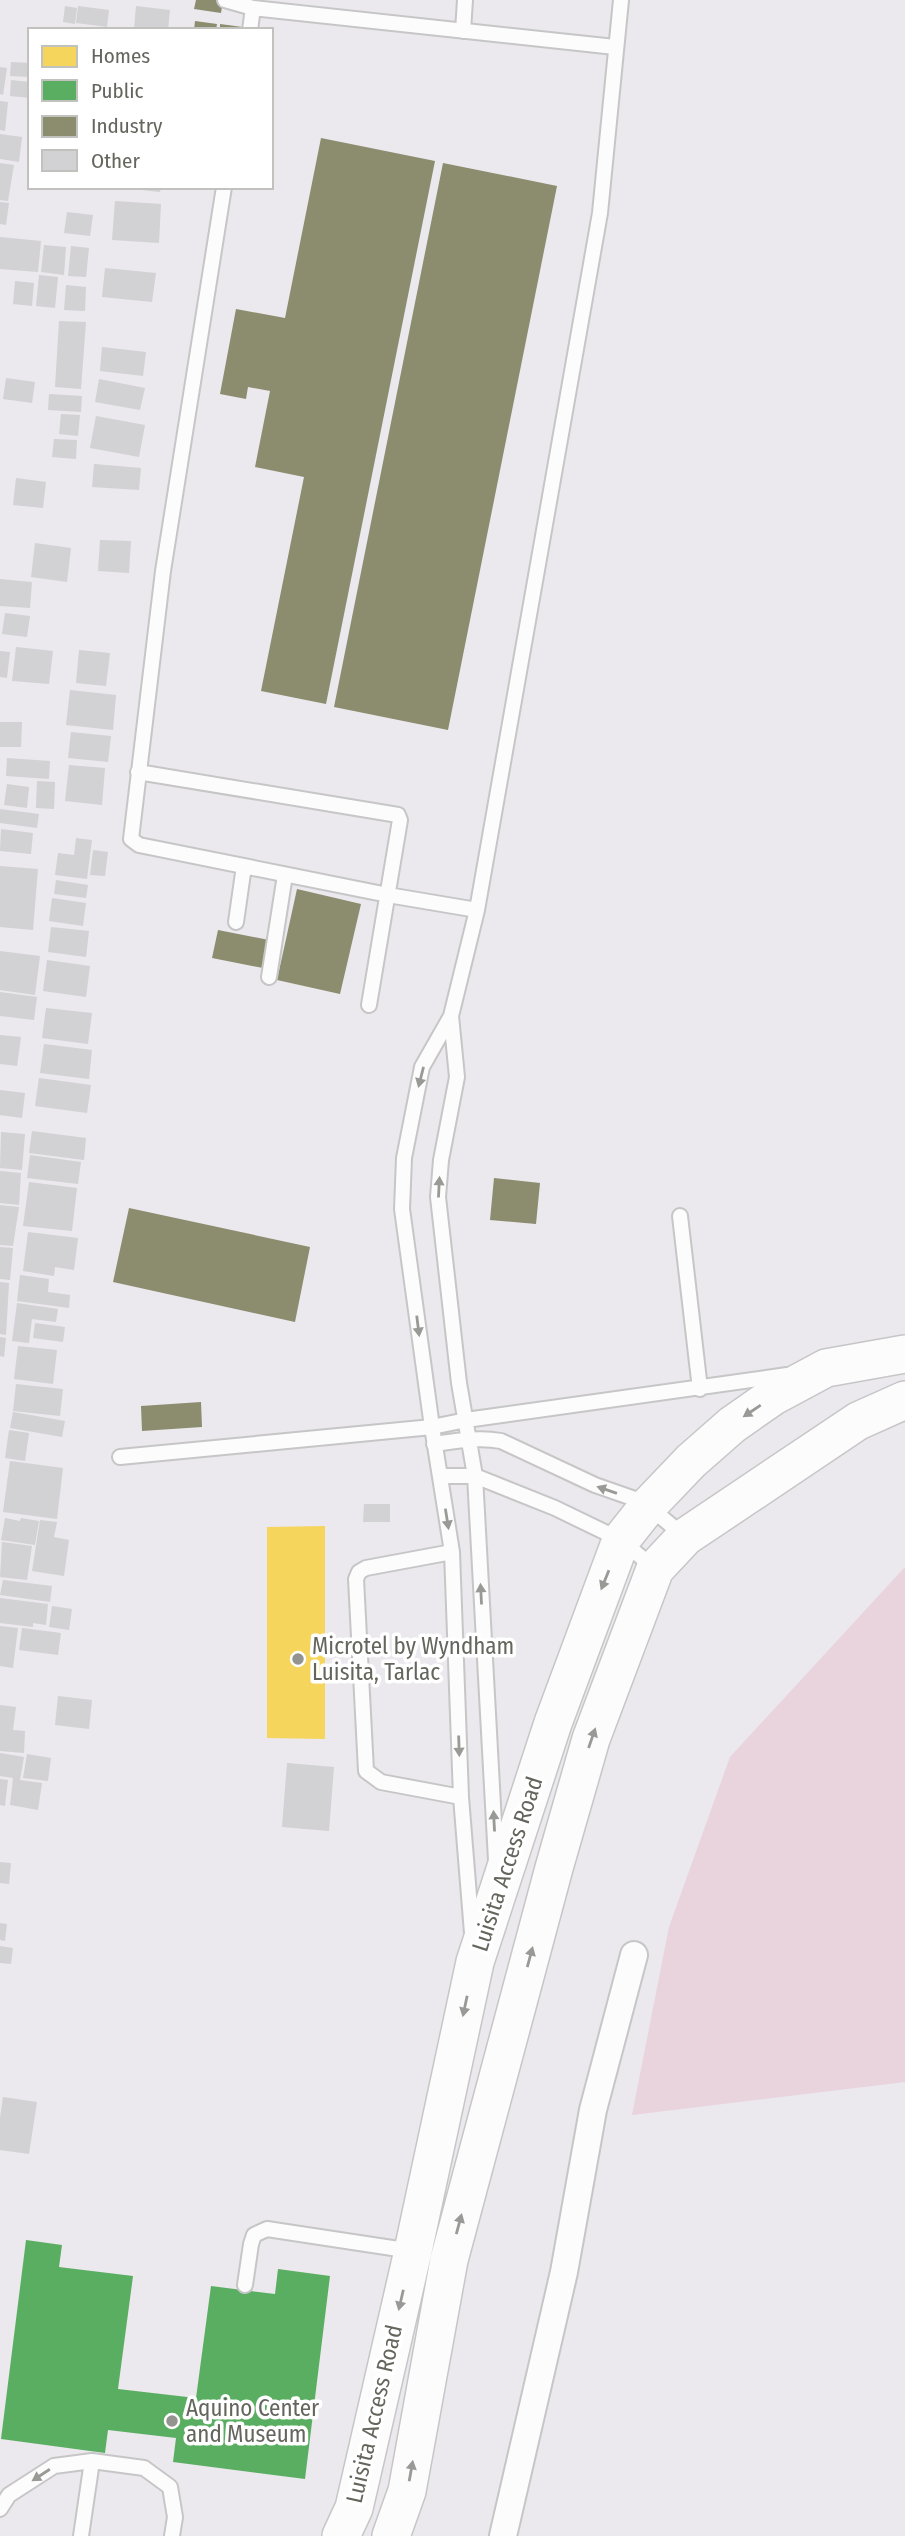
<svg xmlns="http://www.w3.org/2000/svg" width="905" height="2536" viewBox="0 0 905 2536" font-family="'Fira Sans Condensed',sans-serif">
<rect width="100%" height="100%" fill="#ebe8ee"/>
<path fill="#e9d3dd" d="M905,1567V2082L632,2115L669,1927L730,1757Z"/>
<path fill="#f6d55c" d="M325,1526V1739L267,1738V1527Z"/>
<path fill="#5aae61" d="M26,2240L62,2245L59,2267L133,2276L118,2389L196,2398L211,2286L275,2294L278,2269L330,2276L305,2479L173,2462L176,2438L108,2430L105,2453L1,2439Z"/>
<path fill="#8c8c6e" d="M196,0H223L221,13L194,9Z
M195,21L217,24L216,30H194Z
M220,24L250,28L249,30H220Z
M321,138L435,161L326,704L261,691L304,477L255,467L270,391L248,387L246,399L220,394L236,309L285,318Z
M443,163L557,186L448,730L334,707Z
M297,889L361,904L340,994L277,980Z
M218,930L269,940L263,968L212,958Z
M494,1178L540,1183L536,1224L490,1220Z
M129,1208L310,1247L295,1322L113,1282Z
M201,1402L202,1427L142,1431L141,1406Z"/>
<path fill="#d2d1d4" d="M65,6L77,8L75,24L63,22Z
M78,6L109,10L107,27L76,23Z
M136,6L170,10L168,30H134Z
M11,62L30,63V77L10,76Z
M0,67L7,68L3,95L0,94Z
M11,80L30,82V98L10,96Z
M0,101L8,102L5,131L0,130Z
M0,134L22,137L19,162L0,159Z
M0,163L14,165L8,201L0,200Z
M132,187H161L160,192L132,189Z
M115,201L161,204L159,243L112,240Z
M0,202L9,203L6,225L0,224Z
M67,212L93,215L90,236L64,233Z
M0,237L41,241L38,272L0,269Z
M44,245L66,247L64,275L41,272Z
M71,246L89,248L86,277L68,276Z
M105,268L156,273L152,302L102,297Z
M39,275L58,277L55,308L36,306Z
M15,281L34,283L32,306L13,304Z
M66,285L86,287L85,311L64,310Z
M59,321L86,322L81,389L55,387Z
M102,347L146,352L143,376L100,371Z
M6,378L35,382L32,403L3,399Z
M99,379L145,388L140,410L95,402Z
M49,394L82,396L81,412L48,410Z
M61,414L80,415L78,436L59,434Z
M96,416L145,425L139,457L90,448Z
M54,439L77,440L76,459L52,457Z
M94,464L141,468L139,490L92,487Z
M16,478L46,482L43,508L13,505Z
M100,540L131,541L129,573L98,571Z
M35,543L71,548L67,582L31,577Z
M0,579L32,582L30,608L0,606Z
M5,613L30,616L27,637L2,634Z
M16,647L53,651L49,684L12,681Z
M79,650L110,653L106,686L76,683Z
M0,651L10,652L7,678L0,677Z
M70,690L116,695L113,730L66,725Z
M0,722H22L21,747H0Z
M71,732L111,736L108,762L68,758Z
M7,758L50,761L49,779L6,776Z
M69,765L105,768L102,805L65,801Z
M37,781L55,782L54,809L36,808Z
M7,784L29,787L27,808L4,805Z
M0,809L39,814L37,828L0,823Z
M1,829L33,833L31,854L0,851Z
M76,838L92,840L87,879L55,875L58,853L74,855Z
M93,850L108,852L105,876L90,875Z
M0,866L38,869L33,930L0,927Z
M56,880L88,885L86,898L54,894Z
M52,898L86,903L83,926L49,921Z
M51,927L89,931L86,957L48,952Z
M0,951L40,956L35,995L0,990Z
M47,960L90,966L86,997L43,991Z
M0,992L37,997L34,1020L0,1016Z
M46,1008L92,1013L88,1044L42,1038Z
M0,1035L21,1037L17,1066L0,1064Z
M44,1044L92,1050L89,1079L40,1073Z
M39,1078L91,1085L87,1113L35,1106Z
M0,1090L25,1093L22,1118L0,1115Z
M32,1131L86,1138L84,1160L29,1153Z
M1,1132L25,1134L22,1170L0,1168Z
M30,1155L81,1162L78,1184L27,1178Z
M0,1171L21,1173L19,1205L0,1203Z
M29,1182L77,1188L72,1231L23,1226Z
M0,1205L19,1207L13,1246L0,1245Z
M28,1232L78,1238L74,1270L55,1267L54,1276L23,1271Z
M0,1247L13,1248L10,1280L0,1279Z
M20,1275L49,1279L48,1292L70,1295L69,1308L17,1301Z
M0,1282L9,1283L6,1335L0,1334Z
M17,1303L58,1309L56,1322L32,1319L29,1343L12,1341Z
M35,1323L65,1327L63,1342L33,1338Z
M0,1337L6,1338L4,1357L0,1356Z
M18,1346L57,1350L53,1384L14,1379Z
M16,1384L63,1389L60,1416L13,1411Z
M13,1412L65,1421L62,1437L10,1428Z
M9,1430L29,1433L25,1461L5,1458Z
M10,1461L63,1468L57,1519L3,1512Z
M364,1504H390V1522H363Z
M5,1518L20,1521L21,1518L39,1521L35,1545L1,1540Z
M40,1520L57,1522L54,1537L69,1540L64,1576L32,1571Z
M2,1542L32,1546L27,1580L0,1577Z
M3,1580L52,1586L50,1602L0,1595Z
M0,1598L48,1604L46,1625L33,1623V1627L0,1623Z
M52,1606L72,1609L69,1630L49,1627Z
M0,1626L18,1628L13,1668L0,1666Z
M22,1628L61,1633L58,1655L19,1650Z
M58,1696L92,1700L89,1729L55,1725Z
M0,1705L16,1707L13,1730L25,1731L24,1753L0,1751Z
M0,1753L24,1757L20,1780L42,1783L38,1810L10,1805L13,1778L0,1776Z
M27,1754L51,1758L48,1781L23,1778Z
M287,1763L334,1767L329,1831L282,1827Z
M0,1779L8,1780L5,1806L0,1805Z
M0,1862L11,1863L9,1884L0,1883Z
M0,1923L7,1924L5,1941L0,1940Z
M0,1946L13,1948L11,1964L0,1963Z
M3,2097L37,2102L29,2154L0,2150V2118Z"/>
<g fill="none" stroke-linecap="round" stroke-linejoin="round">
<g stroke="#c7c6c7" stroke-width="18">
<path id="service" d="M225,0L253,8
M250,30L253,8L615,47
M463,31L465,0
M224,187L163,571L131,839L139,845L388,895L477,910
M138,772L398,815L400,820L369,1005
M236,922L244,866
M269,977L285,875
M451,1016L457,1077L441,1160L438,1197L459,1383L475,1476L496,1860
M680,1216L700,1389
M434,1444C457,1441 478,1437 501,1441L595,1485L638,1500L648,1506L684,1536
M120,1457L432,1427L466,1420L787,1375
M440,1476H475L555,1508L621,1540L655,1569
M452,1552L366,1568L359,1572L356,1579L366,1771L381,1782L461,1797
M472,1933L461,1797L452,1552L432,1427L402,1209L404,1158L422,1067L451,1016L477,910L600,213L621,0
M245,2285L251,2244L254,2235L267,2229L412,2251
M0,2509L9,2495L54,2466L92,2461L144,2468L170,2487L175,2517L172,2536
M81,2536L92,2461"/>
</g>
<g stroke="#c7c6c7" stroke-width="30">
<path id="minor" d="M503,2536L564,2272L593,2110L634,1955"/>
</g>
<g stroke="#c7c6c7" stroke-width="40">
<path id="secondary" d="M341,2536L354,2508L413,2251L475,1962L553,1723L621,1540L648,1506L691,1461L732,1425L772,1397L826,1368L905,1354
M391,2536L407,2491L449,2260L554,1868L591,1739L655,1569L685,1537L858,1421L905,1400"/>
</g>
<use href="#service" stroke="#fcfcfc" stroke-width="14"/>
<use href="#minor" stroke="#fcfcfc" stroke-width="26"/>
<use href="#secondary" stroke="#fcfcfc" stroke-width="37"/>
</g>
<defs><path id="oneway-solid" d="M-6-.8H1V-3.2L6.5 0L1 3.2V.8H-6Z" transform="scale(1.75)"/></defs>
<g fill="#999a95">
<use href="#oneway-solid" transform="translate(421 1077) rotate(104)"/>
<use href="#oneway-solid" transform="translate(439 1187) rotate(-87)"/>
<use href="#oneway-solid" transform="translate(418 1326) rotate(83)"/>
<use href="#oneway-solid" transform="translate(752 1411) rotate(146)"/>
<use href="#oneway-solid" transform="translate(607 1490) rotate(-161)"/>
<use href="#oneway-solid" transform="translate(447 1519) rotate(81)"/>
<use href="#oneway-solid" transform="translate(605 1580) rotate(112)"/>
<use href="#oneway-solid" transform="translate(481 1594) rotate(-93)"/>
<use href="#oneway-solid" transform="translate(592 1738) rotate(-71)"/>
<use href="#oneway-solid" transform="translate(459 1746) rotate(88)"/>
<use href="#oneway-solid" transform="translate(494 1821) rotate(-93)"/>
<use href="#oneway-solid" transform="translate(530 1957) rotate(-75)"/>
<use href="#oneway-solid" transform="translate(465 2006) rotate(102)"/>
<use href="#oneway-solid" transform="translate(459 2224) rotate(-75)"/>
<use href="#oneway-solid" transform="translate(401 2300) rotate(103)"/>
<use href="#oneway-solid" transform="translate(411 2471) rotate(-80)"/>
<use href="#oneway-solid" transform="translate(41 2475) rotate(147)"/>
</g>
<g fill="#939490" stroke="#fff" stroke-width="2.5">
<circle cx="298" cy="1659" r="7"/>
<circle cx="172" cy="2421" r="7"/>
</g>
<g text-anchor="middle" stroke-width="7" stroke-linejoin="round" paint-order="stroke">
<g font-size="23" fill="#64665d" stroke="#fff" text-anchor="start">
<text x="312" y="1654">Microtel by Wyndham<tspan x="312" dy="26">Luisita, Tarlac</tspan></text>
<text x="186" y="2416">Aquino Center<tspan x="186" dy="26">and Museum</tspan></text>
</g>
<g font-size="23" fill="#64665d" stroke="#fff">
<text transform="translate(507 1864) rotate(-72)" y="8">Luisita Access Road</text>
<text transform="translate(374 2414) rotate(-77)" y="8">Luisita Access Road</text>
</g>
</g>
<rect x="28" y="28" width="245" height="161" fill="#ffffff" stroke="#c1c2be" stroke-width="2"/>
<rect x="42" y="46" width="35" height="21" fill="#f6d55c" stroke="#c1c2be" stroke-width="2"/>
<text x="91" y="63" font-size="21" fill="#64665d">Homes</text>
<rect x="42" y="80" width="35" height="21" fill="#5aae61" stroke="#c1c2be" stroke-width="2"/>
<text x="91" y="98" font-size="21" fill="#64665d">Public</text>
<rect x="42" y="116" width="35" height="21" fill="#8c8c6e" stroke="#c1c2be" stroke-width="2"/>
<text x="91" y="133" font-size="21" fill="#64665d">Industry</text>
<rect x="42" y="150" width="35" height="21" fill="#d2d1d4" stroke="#c1c2be" stroke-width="2"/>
<text x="91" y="168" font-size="21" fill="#64665d">Other</text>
</svg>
